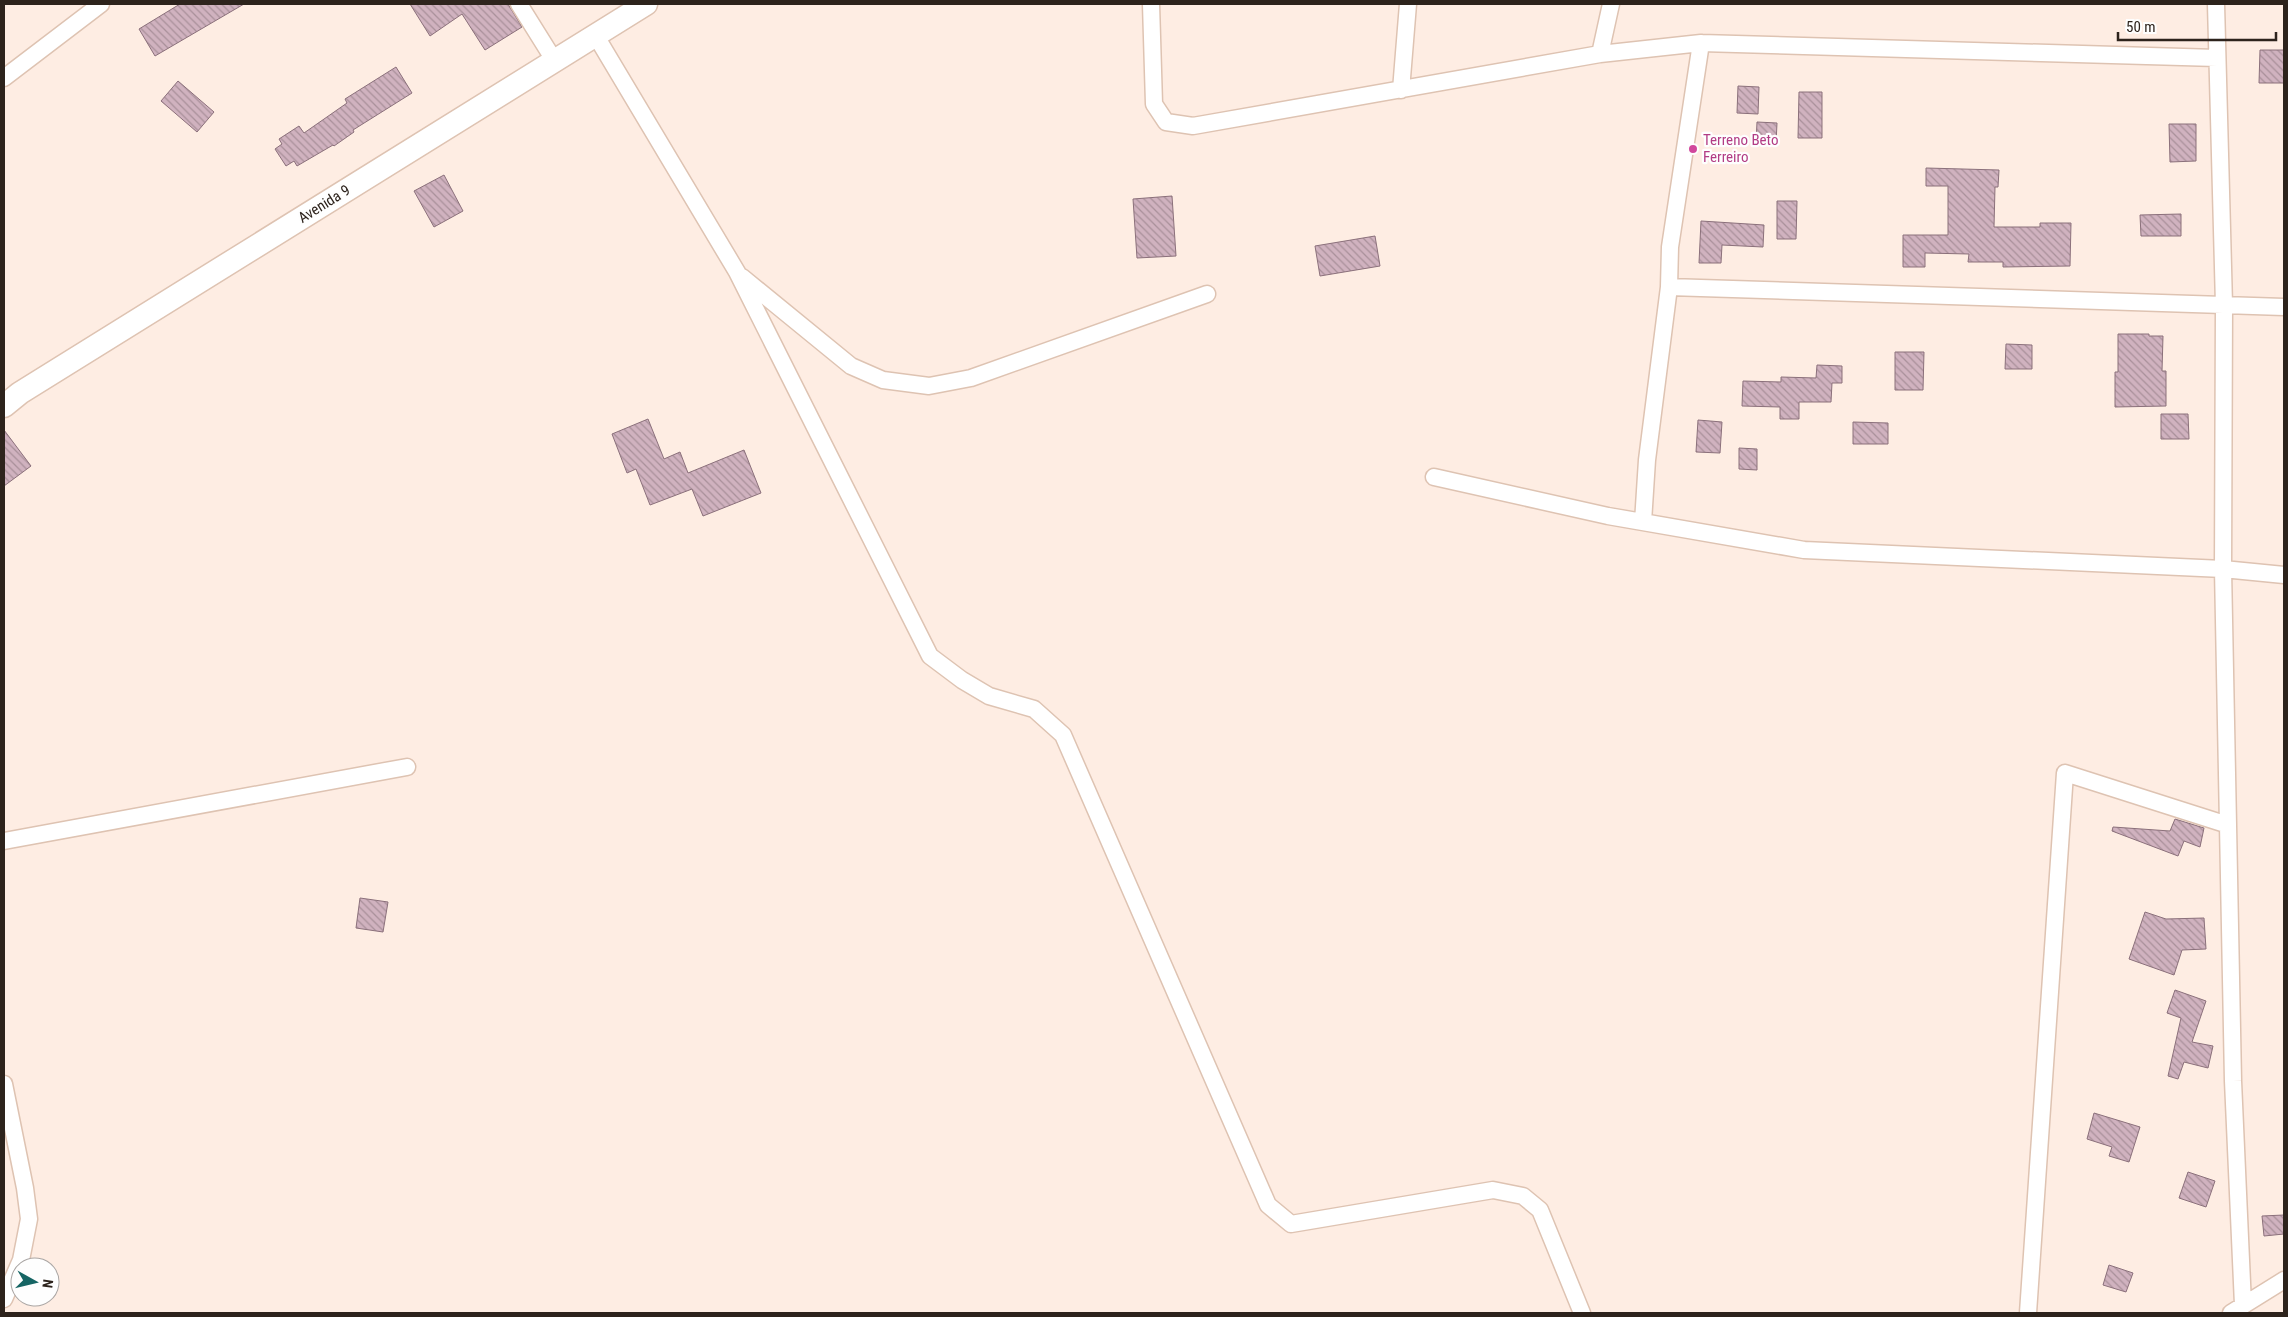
<svg xmlns="http://www.w3.org/2000/svg" width="2288" height="1317" viewBox="0 0 2288 1317" font-family="'Roboto Condensed',sans-serif">
<defs>
<pattern id="building-back-hatch" width="6" height="6" patternUnits="userSpaceOnUse" patternTransform="scale(1.25)"><rect width="6" height="6" fill="#d0b2bf"/><path d="M-1 5l2 2M0 0l6 6M5-1l2 2" fill="none" stroke="#a9909a"/></pattern>
</defs>
<rect width="100%" height="100%" fill="#feede3"/>
<path fill="url(#building-back-hatch)" stroke="#8b707b" d="M180,4H244L155,56L139,29Z
M410,4H508L522,27L485,50L462,14L430,36Z
M2260,50H2284V83H2259Z
M396,67L412,93L353,130L354,132L334,146L333,145L297,166L294,161L286,166L275,149L282,144L279,139L299,126L304,133L347,103L345,99Z
M178,81L214,112L197,132L161,101Z
M1738,86L1759,87L1758,114L1737,113Z
M1799,92H1822V138H1798Z
M1757,122L1777,123L1776,143H1756Z
M2169,124H2196V161L2170,162Z
M1926,168L1999,170L1998,187H1995L1994,227H2040V223H2071L2070,266L2003,267V262H1968L1969,254L1925,253V267H1903V235H1948V186H1926Z
M444,175L463,211L434,227L414,191Z
M1172,196L1176,256L1137,258L1133,199Z
M1777,201H1797L1796,239H1777Z
M2181,214V236H2141L2140,215Z
M1701,221L1764,225L1763,247L1722,245L1721,263H1699Z
M1375,236L1380,266L1320,276L1315,246Z
M2118,334H2149V336H2163L2162,371H2166V406L2115,407V372H2118Z
M2006,344L2032,345V369H2005Z
M1895,352H1924L1923,390H1895Z
M1817,365L1842,366V383H1832L1831,402H1799V419H1780V407L1742,406L1743,381L1781,382V377L1816,378Z
M2161,414H2188L2189,439H2161Z
M648,419L664,459L680,452L688,473L744,450L761,493L703,516L692,489L650,505L636,469L627,473L612,434Z
M1698,420L1722,422L1720,453L1696,452Z
M1853,422L1888,423V444H1853Z
M4,430L31,466L4,486Z
M1739,448L1757,449V470L1739,469Z
M2175,819L2204,828L2200,847L2184,841L2178,856L2112,831L2113,827L2170,831Z
M360,898L388,902L383,932L356,928Z
M2145,912L2166,919L2204,918L2206,949L2182,950L2174,975L2129,959Z
M2175,990L2206,1001L2192,1042L2213,1046L2208,1068L2184,1062L2178,1079L2168,1076L2181,1018L2167,1013Z
M2094,1113L2140,1127L2129,1162L2109,1156L2112,1147L2087,1139Z
M2188,1172L2215,1181L2206,1207L2179,1198Z
M2284,1215V1234L2264,1236L2262,1216Z
M2109,1265L2133,1273L2126,1292L2103,1285Z"/>
<g fill="none" stroke-linecap="round" stroke-linejoin="round">
<g stroke="#dec3b2" stroke-width="19">
<path id="minor" d="M519,4L554,60
M1151,4L1154,104L1166,122L1193,126L1600,54L1701,43L2217,58
M2216,4L2224,305L2223,569L2233,1081L2243,1305
M596,36L737,272L930,656L962,680L989,696L1034,709L1063,735L1268,1205L1291,1224L1493,1190L1523,1196L1540,1210L1582,1313
M1600,54L1611,4
M4,78L101,4
M1401,90L1408,4
M742,277L851,366L883,380L929,386L971,378L1207,294
M1669,287L2284,307
M1434,477L1608,516L1804,550L2223,569L2284,575
M1643,522L1647,460L1669,287L1670,247L1701,43
M4,841L407,767
M4,1084L25,1188L29,1219L21,1260L4,1299
M2028,1313L2065,773L2228,825
M2231,1313L2284,1280"/>
</g>
<g stroke="#dec3b2" stroke-width="25">
<path id="secondary" d="M4,406L20,393L646,4"/>
</g>
<use href="#minor" stroke="#fff" stroke-width="16"/>
<use href="#secondary" stroke="#fff" stroke-width="22"/>
</g>
<circle fill="#d1479c" stroke="#fefefe" stroke-width="2" cx="1693" cy="149" r="5"/>
<g text-anchor="middle" stroke-width="4.5" stroke-linejoin="round" paint-order="stroke">
<g font-size="15" fill="#b23c85" stroke="#fefefe" text-anchor="start">
<text x="1703" y="145">Terreno Beto<tspan x="1703" dy="17">Ferreiro</tspan></text>
</g>
<g font-size="15" fill="#2d231c" stroke="#fefefe">
<text transform="translate(324 204) rotate(-32)" y="5">Avenida 9</text>
</g>
</g>
<rect width="2288" height="1317" fill="none" stroke="#2d231c" stroke-width="10"/>
<g transform="translate(35 1282) rotate(98)"><circle r="24" fill="#fefefe" stroke="#aaa6a4"/>
<path d="M0-4L9 19L0 12L-9 19Z" fill="#166564"/>
<text y="-8" font-size="14" font-weight="bold" text-anchor="middle" fill="#2d231c">N</text>
</g>
<path d="M2118 32v8h158v-8" fill="none" stroke="#2d231c" stroke-width="2.5"/>
<text x="2126" y="32" font-size="15" fill="#2d231c" stroke="#fefefe" stroke-width="4" paint-order="stroke">50 m</text>
</svg>
